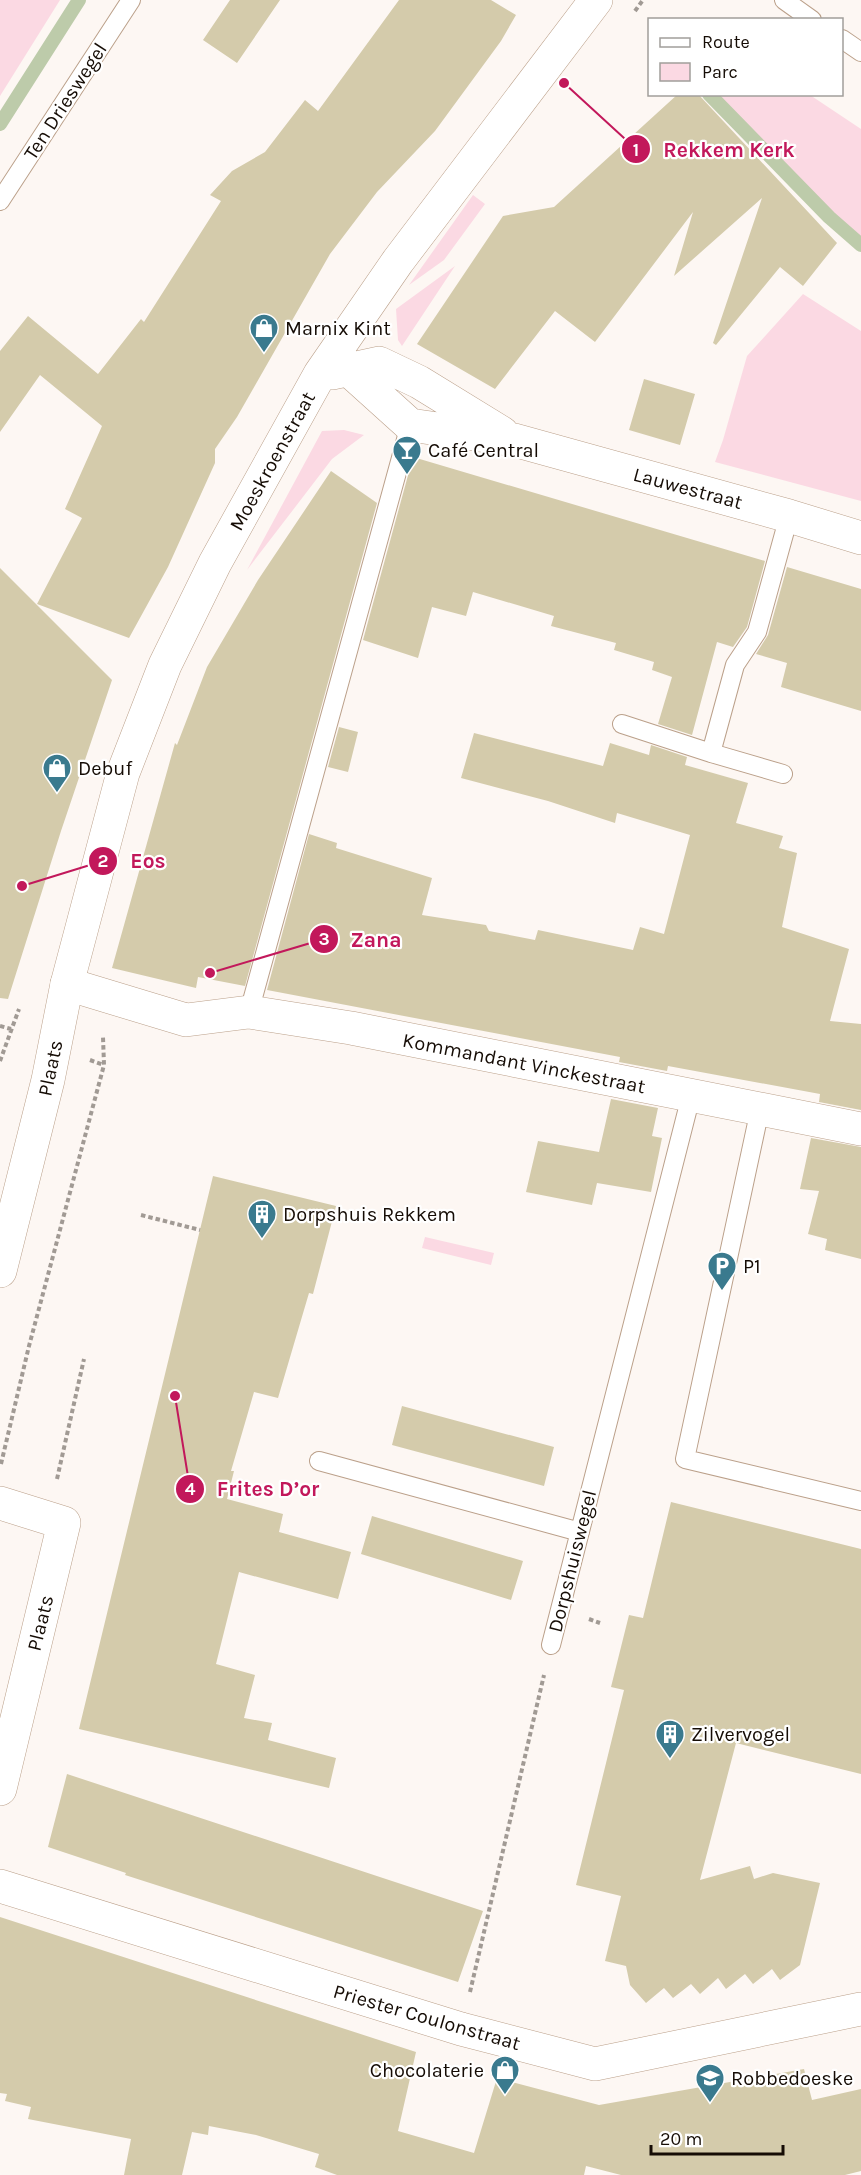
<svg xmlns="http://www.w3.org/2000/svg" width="861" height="2175" viewBox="0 0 861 2175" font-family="Karla,sans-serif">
<rect width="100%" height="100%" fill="#fdf7f3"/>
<path fill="#fbd9e3" d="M0,0H60L0,96Z
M709,95H810L861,129V240L845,224L829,217Z
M473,195L485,204L444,260L409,285Z
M455,266L402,346L398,340L396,309Z
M803,294L861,331V501L715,462L723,440L747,356Z
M344,430L364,435L332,459L247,570L322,431Z
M425,1237L494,1253L491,1265L422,1248Z"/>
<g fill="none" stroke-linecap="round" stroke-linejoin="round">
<path stroke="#bdcbaa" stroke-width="14" d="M709,94L829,217L861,245
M0,124L79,0"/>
</g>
<path fill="#d4cbab" d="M230,0H280L237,63L203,40Z
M399,0H491L516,15L501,41L435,131L377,192L330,254L237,417L215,449V463L168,567L129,638L37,604L82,518L65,509L102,426L40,375L0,432V351L28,316L98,374L141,319L144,322L221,201L210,195L232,171L265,152L305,100L318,111Z
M678,94H698L837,243L803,286L780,267L716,345L713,343L762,198L674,276L693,212L595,342L555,311L495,389L417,344L503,216L554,207Z
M644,379L695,394L680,445L629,430Z
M413,457L765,561L747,627L733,647L717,642L692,735L658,724L672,677L652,670L654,662L614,650L616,643L551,626L554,616L473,592L466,616L432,607L418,658L363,640Z
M331,471L377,503L245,986L198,977L196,988L112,968L175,743L177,745L207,667L258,580Z
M787,567L861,589V711L781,687L787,663L756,654L768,635Z
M0,568L112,680L61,831L8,999L0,998Z
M339,727L358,732L348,772L328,767Z
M474,733L603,766L610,743L649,755L651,745L687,757L685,765L748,783L736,823L783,836L779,848L797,853L782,927L849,949L830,1021L861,1024V1110L819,1102L820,1094L668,1066L667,1071L619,1062L620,1057L267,990L309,834L337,843L336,848L432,878L422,915L486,925L489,931L535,940L538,930L633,950L640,927L664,934L690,835L617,813L615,823L548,801L461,778Z
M611,1099L658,1108L652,1136L662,1138L651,1192L597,1183L592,1205L526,1192L538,1141L599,1152Z
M811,1138L861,1147V1259L825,1250L827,1239L808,1234L819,1191L800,1189Z
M213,1176L336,1206L313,1294L309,1293L278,1398L254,1392L231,1471H234L227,1499L283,1514L279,1532L351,1552L338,1599L239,1572L216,1664L255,1675L244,1718L272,1723L268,1740L336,1758L329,1788L79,1729Z
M402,1406L554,1447L544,1486L392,1445Z
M671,1502L861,1549V1774L736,1743L700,1880L750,1866L754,1879L773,1873L820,1883L800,1965L780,1980L772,1969L753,1984L745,1974L726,1989L718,1978L700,1994L691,1984L673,1998L664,1988L646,2003L630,1985L626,1966L605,1961L621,1896L576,1885L624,1690L611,1687L629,1615L643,1618Z
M372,1516L523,1561L511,1600L361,1554Z
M67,1774L483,1911L458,1982L125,1875L126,1873L48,1847Z
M0,1917L416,2052L398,2131L474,2153L497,2078L599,2105L804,2069L812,2100L861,2089V2171L845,2175H621L586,2166L584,2175H337L315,2167L319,2154L256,2135L209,2126L208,2135L192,2132L182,2175H124L131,2139L28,2119L31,2107L5,2101L7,2094L0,2093Z"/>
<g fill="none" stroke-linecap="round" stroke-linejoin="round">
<g stroke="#bba08a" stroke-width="20">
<path id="lane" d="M784,0L812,20
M842,39L861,52
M0,201L131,0
M622,724L711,753L735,665L757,632L789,516
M711,753L783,774
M249,1012L410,425
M760,1109L685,1459L861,1501
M319,1461L580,1532
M551,1645L691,1096"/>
</g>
<g stroke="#bba08a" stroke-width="34">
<path id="street" d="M67,984L186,1020L249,1012L351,1028L861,1129
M0,1503L64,1523L0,1789
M0,1886L461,2029L595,2064L861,2009"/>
</g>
<g stroke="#bba08a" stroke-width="34">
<path id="secondary" d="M349,370L410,425L514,440L789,516L861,538
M333,373L379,363L419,382L502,433
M0,1271L48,1080L67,984L123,773L165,665L215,563L320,374L398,261L596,0"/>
</g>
<path stroke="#a19a94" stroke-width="4" stroke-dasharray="4.5 3" stroke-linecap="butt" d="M635,11L643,0
M0,1026L11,1029
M90,1060L104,1065
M0,1061L19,1009
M141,1215L200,1230
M1,1464L29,1346L104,1065L103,1037
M57,1479L84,1359
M589,1619L600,1623
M470,1992L544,1675"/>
<use href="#lane" stroke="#fff" stroke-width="18"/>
<use href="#street" stroke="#fff" stroke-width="33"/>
<use href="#secondary" stroke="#fff" stroke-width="33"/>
</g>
<defs>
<g id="shop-pin" transform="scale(1.5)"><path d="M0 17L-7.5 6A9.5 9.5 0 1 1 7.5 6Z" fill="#3a7a8e" stroke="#fff"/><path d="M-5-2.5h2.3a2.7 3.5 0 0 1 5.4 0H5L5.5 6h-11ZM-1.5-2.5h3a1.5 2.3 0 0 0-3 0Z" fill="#fff"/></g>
<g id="bar-pin" transform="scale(1.5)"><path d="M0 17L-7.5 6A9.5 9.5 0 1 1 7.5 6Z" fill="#3a7a8e" stroke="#fff"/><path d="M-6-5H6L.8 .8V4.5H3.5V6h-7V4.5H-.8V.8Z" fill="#fff"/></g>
<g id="building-pin" transform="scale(1.5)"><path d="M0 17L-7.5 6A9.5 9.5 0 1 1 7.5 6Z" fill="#3a7a8e" stroke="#fff"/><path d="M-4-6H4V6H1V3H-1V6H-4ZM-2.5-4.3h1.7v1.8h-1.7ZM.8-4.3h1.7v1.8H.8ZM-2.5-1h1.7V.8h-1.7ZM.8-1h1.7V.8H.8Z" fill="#fff"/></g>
<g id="parking-pin" transform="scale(1.5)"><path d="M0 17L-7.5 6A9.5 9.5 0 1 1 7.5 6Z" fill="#3a7a8e" stroke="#fff"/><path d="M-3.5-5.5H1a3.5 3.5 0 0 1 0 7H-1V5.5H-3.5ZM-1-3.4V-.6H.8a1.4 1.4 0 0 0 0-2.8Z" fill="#fff"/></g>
<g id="school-pin" transform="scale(1.5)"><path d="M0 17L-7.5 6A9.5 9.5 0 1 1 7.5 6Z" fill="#3a7a8e" stroke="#fff"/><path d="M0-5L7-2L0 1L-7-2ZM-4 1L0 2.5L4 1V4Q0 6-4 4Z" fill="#fff"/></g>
</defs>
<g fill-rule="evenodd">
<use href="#shop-pin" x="264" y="328"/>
<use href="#bar-pin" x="407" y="450"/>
<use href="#shop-pin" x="57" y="768"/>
<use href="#building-pin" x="262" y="1214"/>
<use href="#parking-pin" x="722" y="1266"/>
<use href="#building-pin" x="670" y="1734"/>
<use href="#shop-pin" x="505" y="2070"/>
<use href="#school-pin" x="710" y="2078"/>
</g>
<g text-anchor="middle" stroke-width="4.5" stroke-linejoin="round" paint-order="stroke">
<g font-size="20" fill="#150c05" stroke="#fff">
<text transform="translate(65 101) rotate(-57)" y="7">Ten Drieswegel</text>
<text transform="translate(272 461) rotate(-61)" y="7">Moeskroenstraat</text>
<text transform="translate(688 488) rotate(15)" y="7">Lauwestraat</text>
<text transform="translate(524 1063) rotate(11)" y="7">Kommandant Vinckestraat</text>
<text transform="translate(50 1068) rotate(-78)" y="7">Plaats</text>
<text transform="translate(572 1561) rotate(-76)" y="7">Dorpshuiswegel</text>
<text transform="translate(40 1623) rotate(-76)" y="7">Plaats</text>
<text transform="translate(427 2017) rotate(16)" y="7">Priester Coulonstraat</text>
</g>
<g font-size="20" fill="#150c05" stroke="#fff" text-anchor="start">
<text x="285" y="335">Marnix Kint</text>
<text x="428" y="457">Café Central</text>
<text x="78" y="775">Debuf</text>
<text x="283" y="1221">Dorpshuis Rekkem</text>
<text x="743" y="1273">P1</text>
<text x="691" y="1741">Zilvervogel</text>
<text x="484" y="2077" text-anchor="end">Chocolaterie</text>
<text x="731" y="2085">Robbedoeske</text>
</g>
</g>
<path fill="none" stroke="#c2185b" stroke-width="2" d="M564 83L636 149M22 886L103 861M210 973L324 939M175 1396L190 1489"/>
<g fill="#c2185b" stroke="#fff" stroke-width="2">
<circle cx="564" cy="83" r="6"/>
<circle cx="22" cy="886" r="6"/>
<circle cx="210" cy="973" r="6"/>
<circle cx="175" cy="1396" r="6"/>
<circle cx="636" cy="149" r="15"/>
<circle cx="103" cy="861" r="15"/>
<circle cx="324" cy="939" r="15"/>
<circle cx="190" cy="1489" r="15"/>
</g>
<g font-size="18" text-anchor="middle" font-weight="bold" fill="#fff">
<text x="636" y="156">1</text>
<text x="103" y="867">2</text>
<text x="324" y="945">3</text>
<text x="190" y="1495">4</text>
</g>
<g font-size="21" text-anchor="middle" font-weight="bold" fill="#c2185b" stroke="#fff" stroke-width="4.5" stroke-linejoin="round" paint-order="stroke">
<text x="729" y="157">Rekkem Kerk</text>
<text x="148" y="868">Eos</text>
<text x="376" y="947">Zana</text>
<text x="268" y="1496">Frites D’or</text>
</g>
<rect x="648" y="18" width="195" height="78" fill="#ffffff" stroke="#a19e9b" stroke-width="1.5"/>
<rect x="660" y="38" width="30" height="9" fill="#ffffff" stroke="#a19e9b" stroke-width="1.5"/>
<text x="702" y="48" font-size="18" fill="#150c05">Route</text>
<rect x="660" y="63" width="30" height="18" fill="#fbd9e3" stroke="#a19e9b" stroke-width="1.5"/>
<text x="702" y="78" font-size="18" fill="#150c05">Parc</text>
<path d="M651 2145v9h132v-9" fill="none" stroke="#150c05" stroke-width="3"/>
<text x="660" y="2145" font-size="18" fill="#150c05" stroke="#ffffff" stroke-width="4.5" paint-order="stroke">20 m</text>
</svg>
